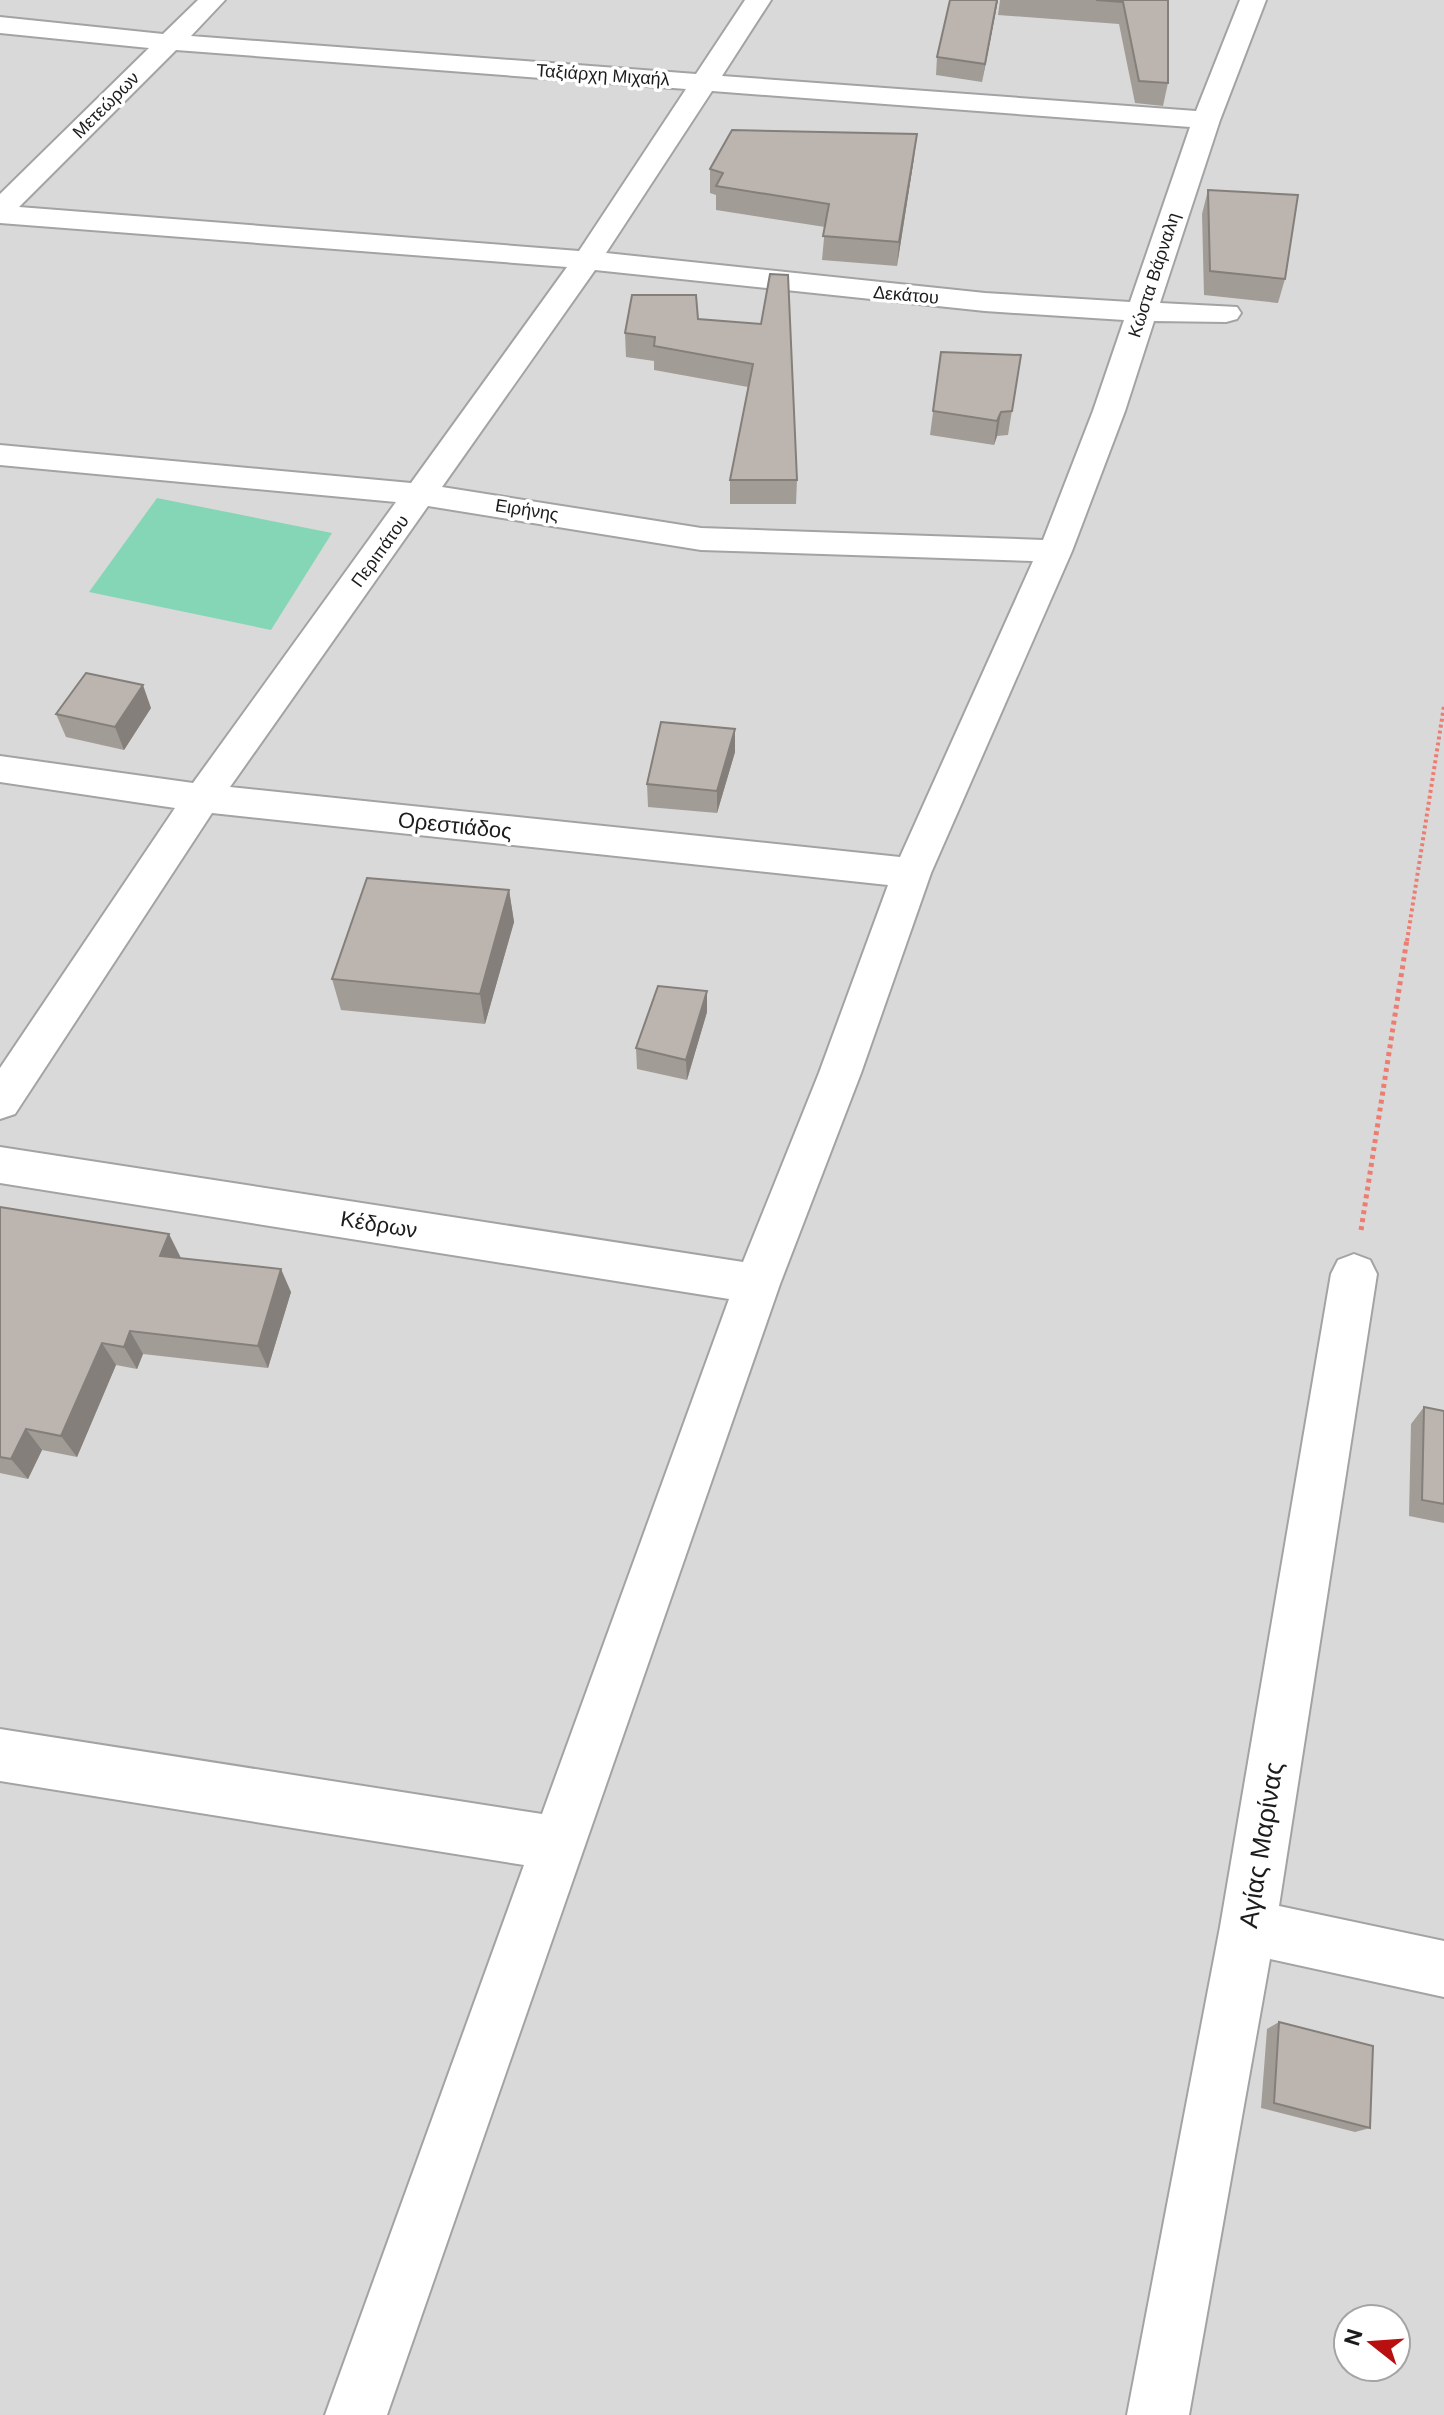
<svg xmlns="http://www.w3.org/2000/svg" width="1444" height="2415" viewBox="0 0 1444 2415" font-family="'DM Sans',sans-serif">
<rect width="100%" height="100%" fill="#ece9e2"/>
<path fill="#dad9d9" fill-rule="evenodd" d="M0,0H1444V2415H0ZM1348,2319H1396V2367H1348Z"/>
<path fill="#85d6b6" d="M157,498L332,533L271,630L89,592Z"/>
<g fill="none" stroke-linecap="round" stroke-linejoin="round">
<g stroke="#a3a3a3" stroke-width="4">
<path id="minor" d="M198,0H225L191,36L696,74L745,0H771L722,76L1196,111L1240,0H1266L1220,120L1160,303L1237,307L1241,313L1237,319L1226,322L1154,321L1125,411L1072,551L931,873L861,1073L780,1284L387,2415H325L524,1865L0,1781V1729L542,1814L729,1299L0,1183V1147L743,1262L819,1073L888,885L212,813L15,1114L0,1119V1068L175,808L0,782V756L193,783L396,502L0,465V445L411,483L567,267L0,223V194L149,48L0,33V17L163,34ZM176,50L686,89L579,251L19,207ZM712,91L1190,127L1130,302L985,293L606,253ZM595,270L985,311L1124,320L1093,411L1043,540L701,528L442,487ZM428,506L701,550L1033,561L900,857L230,787Z
M1354,1254L1370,1260L1377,1274L1279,1906L1444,1941V1997L1270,1959L1189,2415H1127L1220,1927L1331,1274L1338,1260Z"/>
</g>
<path stroke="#ee7d71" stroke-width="4" stroke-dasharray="3 3" stroke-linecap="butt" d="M1407,941L1444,706"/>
<path stroke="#ee7d71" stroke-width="5" stroke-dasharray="4 4" stroke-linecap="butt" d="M1361,1230L1407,939"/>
<use href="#minor" fill="#fff" fill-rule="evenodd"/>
</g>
<path fill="#a29c96" d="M950,0H998L982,82L936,75L937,57Z
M1000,0H1168V83L1163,106L1135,103L1119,24L998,15Z
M914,158L897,266L822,260L825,227L716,210V195L710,193V169Z
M1208,190L1285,279L1278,303L1204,295L1202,214Z
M698,319L761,324L797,480L796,504H730V480L748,387L654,370V361L626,357L625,333Z
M941,352L1021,355L1008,435L997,436L994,445L930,435Z
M151,708L124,750L66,737L56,714Z
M735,752L717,813L648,807L647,784Z
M509,890L514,922L485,1024L341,1010L332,979Z
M707,1012L687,1080L637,1069L636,1048Z
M0,1207L181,1258L291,1292L268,1368L143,1354L137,1369L116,1365L77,1457L42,1450L28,1479L0,1473Z
M1424,1407L1444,1411V1523L1409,1516L1411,1424Z
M1279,2022L1370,2128L1355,2132L1261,2108L1267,2029Z"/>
<path fill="#847f7a" d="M997,0H998L982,82L985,64Z
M917,134L914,158L897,266L899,242Z
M1001,412L997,436L994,445L997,421Z
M143,685L151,708L124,750L115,727Z
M735,729V752L717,813V791Z
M509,890L514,922L485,1024L480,994Z
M707,991V1012L687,1080L686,1060Z
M169,1234L181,1258L160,1256Z
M281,1269L291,1292L268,1368L258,1346Z
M130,1331L143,1354L137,1369L124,1347Z
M102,1343L116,1365L77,1457L61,1436Z
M26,1429L42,1450L28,1479L11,1459Z"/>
<path fill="#bcb5af" stroke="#847f7a" stroke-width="2" d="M950,0H997L985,64L937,57Z
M1096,0H1168V83L1139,81L1123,2Z
M732,130L917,134L899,242L823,236L829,204L716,186L723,173L710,169Z
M1208,190L1298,195L1285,279L1210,271Z
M770,274L788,275L797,480H730L753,364L654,346L655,337L625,333L632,295H696L698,319L761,324Z
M941,352L1021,355L1012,411L1001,412L997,421L933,411Z
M86,673L143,685L115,727L56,714Z
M661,722L735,729L717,791L647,784Z
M367,878L509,890L480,994L332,979Z
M658,986L707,991L686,1060L636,1048Z
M0,1207L169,1234L160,1256L281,1269L258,1346L130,1331L124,1347L102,1343L61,1436L26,1429L11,1459L0,1457Z
M1424,1407L1444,1411V1504L1422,1500Z
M1279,2022L1373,2046L1370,2128L1274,2103Z"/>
<g text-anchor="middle" stroke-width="7" stroke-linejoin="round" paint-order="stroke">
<g font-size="18" fill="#1c1c1c" stroke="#fff">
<text transform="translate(603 75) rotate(4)" y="6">Ταξιάρχη Μιχαήλ</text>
<text transform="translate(106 105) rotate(-45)" y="6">Μετεώρων</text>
<text transform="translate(1154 275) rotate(-72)" y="6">Κώστα Βάρναλη</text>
<text transform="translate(906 295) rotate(5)" y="6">Δεκάτου</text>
<text transform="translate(527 510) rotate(9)" y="6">Ειρήνης</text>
<text transform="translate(380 551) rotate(-54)" y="6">Περιπάτου</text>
</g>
<g font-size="22" fill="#1c1c1c" stroke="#fff">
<text transform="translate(455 825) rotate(6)" y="8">Ορεστιάδος</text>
<text transform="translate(379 1224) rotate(9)" y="8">Κέδρων</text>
</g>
<g font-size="26" fill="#1c1c1c" stroke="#fff">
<text transform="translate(1261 1845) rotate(-81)" y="9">Αγίας Μαρίνας</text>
</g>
</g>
<g transform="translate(1372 2343) rotate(287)"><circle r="38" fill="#ffffff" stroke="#a4a4a4" stroke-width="2"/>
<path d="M0-6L14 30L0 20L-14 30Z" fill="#b80f10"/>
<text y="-12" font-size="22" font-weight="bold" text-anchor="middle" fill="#1c1c1c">N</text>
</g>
</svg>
